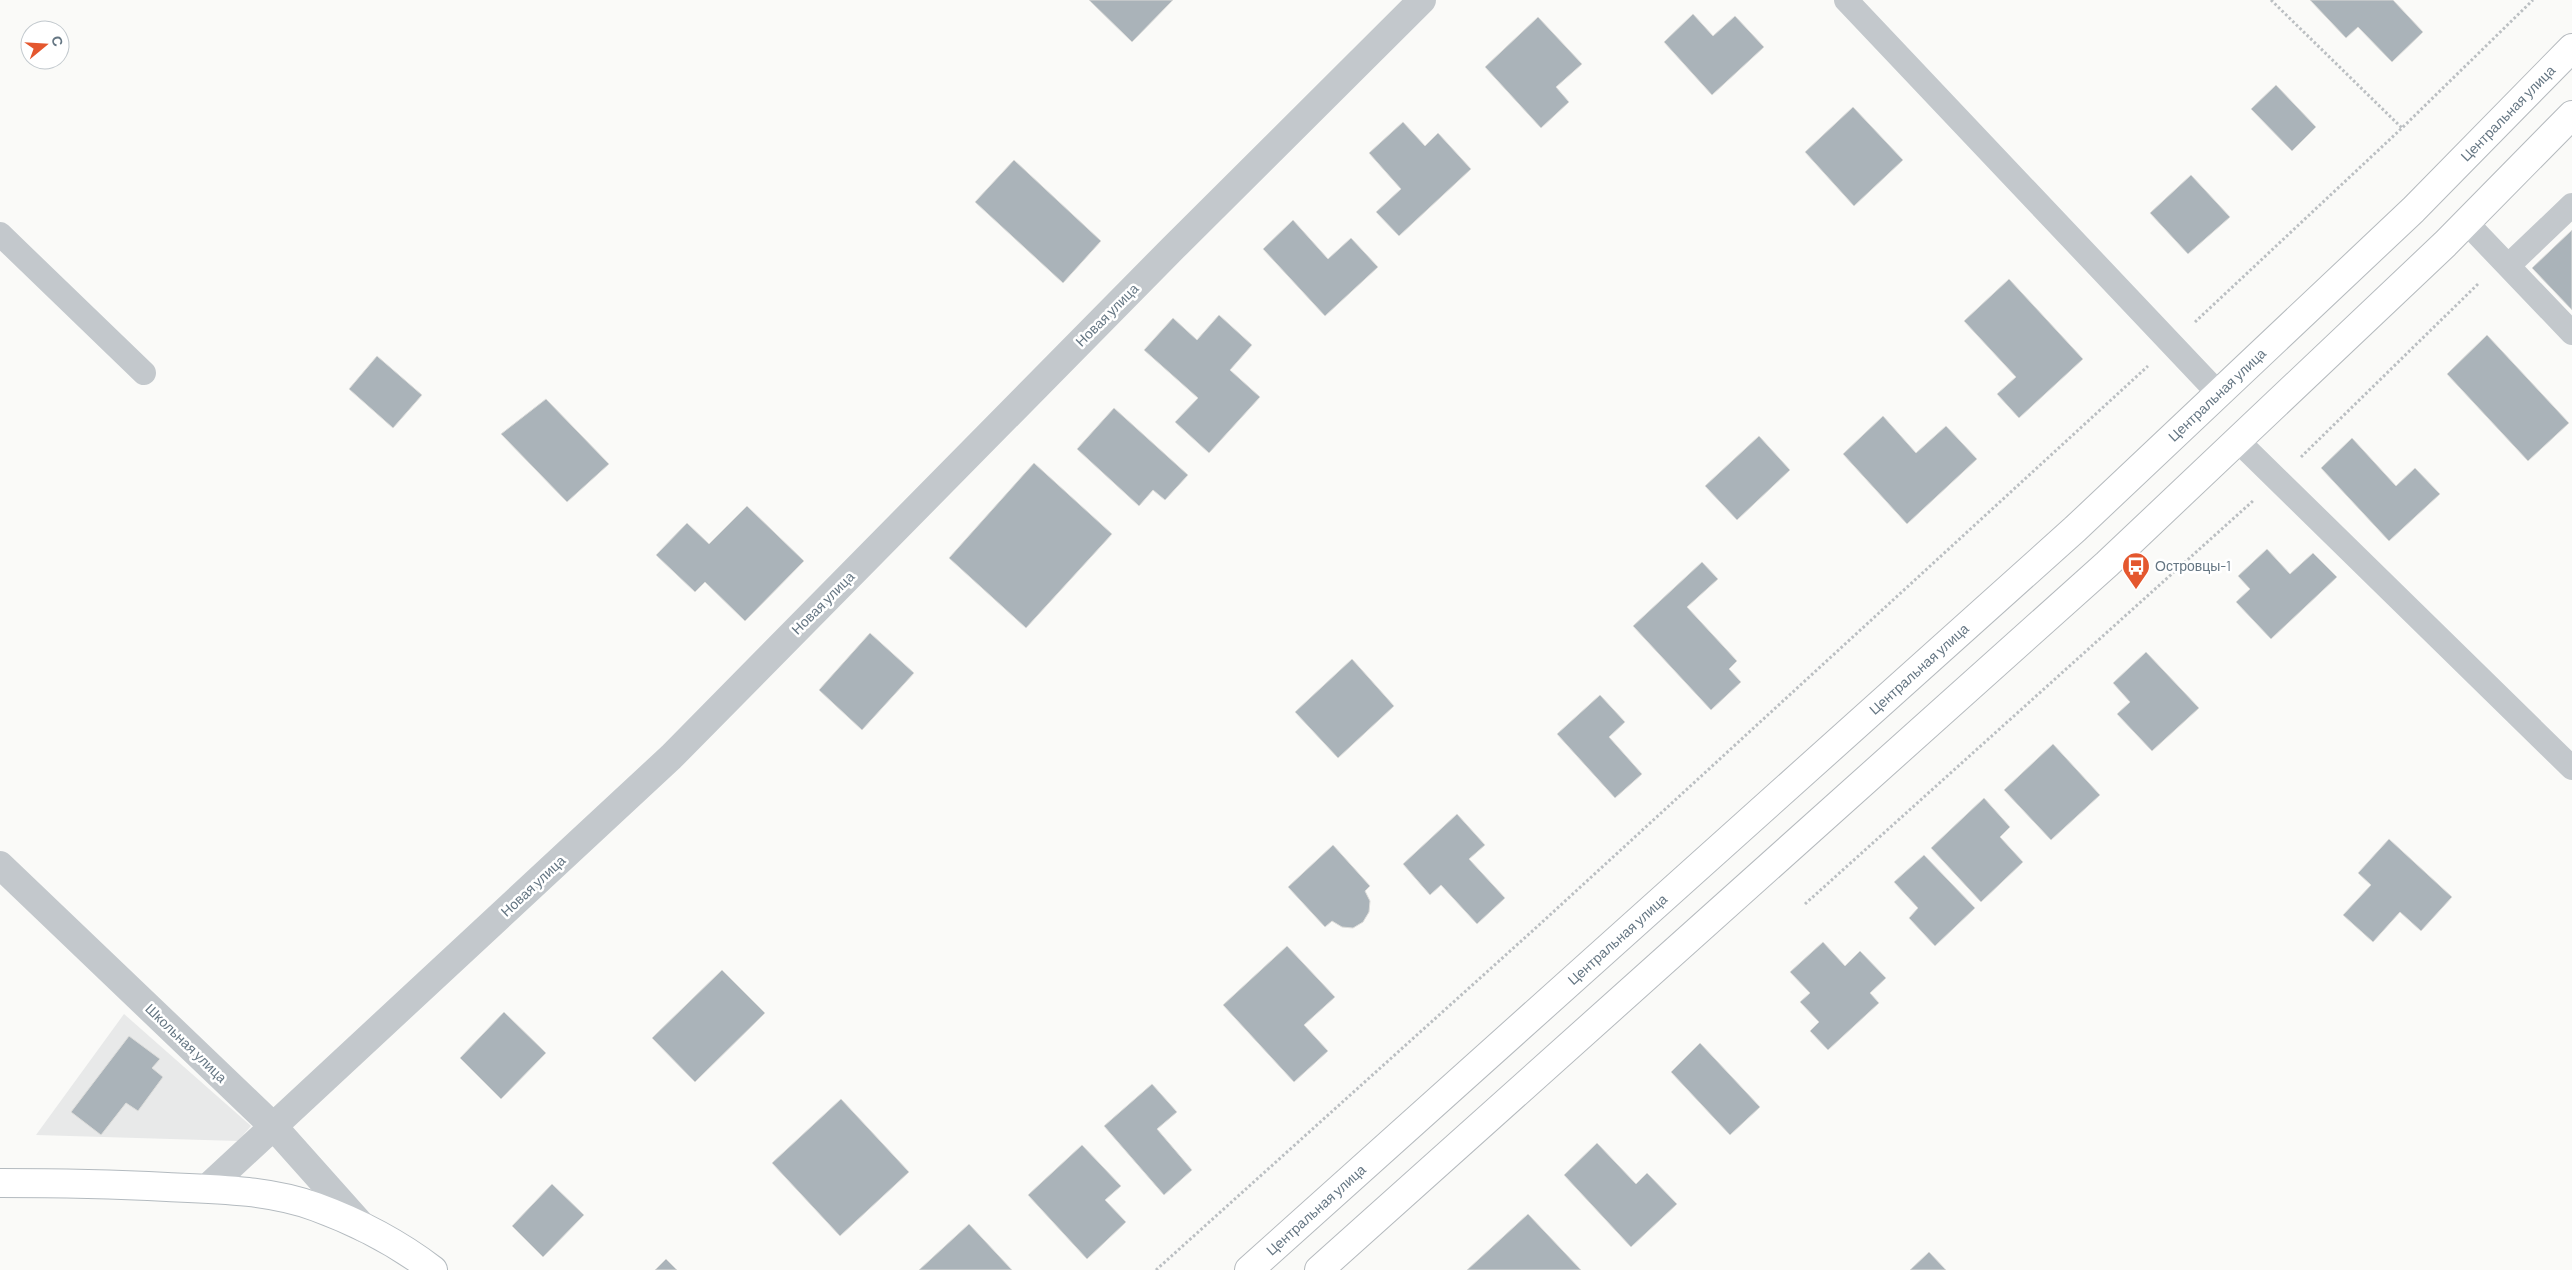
<svg xmlns="http://www.w3.org/2000/svg" width="2572" height="1270" viewBox="0 0 2572 1270" font-family="Barlow,sans-serif">
<rect width="100%" height="100%" fill="#fafaf8"/>
<path fill="#e8e9e9" d="M124,1014L251,1126L238,1141L36,1135Z"/>
<path fill="#aab3b9" stroke="#dcdcda" d="M1089,0H1173L1132,42Z
M2310,0H2393L2423,32L2392,62L2358,27L2346,38Z
M1693,14L1713,36L1735,16L1764,47L1712,95L1664,42Z
M1538,17L1582,64L1556,87L1569,102L1541,128L1485,67Z
M2276,85L2316,127L2292,151L2251,109Z
M1853,107L1903,160L1854,206L1805,152Z
M1403,122L1425,146L1438,133L1471,169L1399,236L1376,212L1401,189L1369,153Z
M1014,160L1101,241L1063,283L975,202Z
M2191,175L2230,217L2188,254L2150,213Z
M1293,220L1328,259L1351,238L1378,267L1325,316L1263,249Z
M2572,230V310L2532,268Z
M2009,279L2083,359L2019,418L1997,394L2016,377L1964,321Z
M1219,315L1252,345L1230,370L1260,397L1209,453L1175,422L1198,398L1144,350L1173,318L1197,340Z
M2487,335L2569,423L2528,461L2447,374Z
M377,356L422,395L393,428L349,389Z
M546,399L609,464L567,502L501,434Z
M1114,408L1188,475L1165,500L1153,490L1139,506L1077,449Z
M1883,416L1916,453L1946,426L1977,459L1907,524L1843,454Z
M1759,436L1790,470L1737,520L1705,486Z
M2352,438L2396,486L2415,468L2440,494L2389,541L2321,468Z
M1034,463L1112,534L1026,628L949,558Z
M747,506L804,561L745,621L705,582L695,592L656,555L687,523L709,544Z
M2267,549L2290,574L2313,553L2337,577L2271,639L2236,602L2250,589L2238,576Z
M1702,562L1718,579L1687,607L1737,661L1729,669L1741,682L1711,710L1633,626Z
M870,633L914,673L862,730L819,690Z
M2146,652L2199,708L2152,751L2117,714L2130,702L2113,683Z
M1352,659L1394,706L1338,758L1295,712Z
M1600,695L1625,722L1609,737L1642,774L1615,798L1557,734Z
M2053,744L2100,795L2051,840L2004,790Z
M1984,798L2010,827L2000,837L2023,862L1981,902L1931,848Z
M1457,814L1485,845L1469,859L1505,898L1477,924L1441,885L1430,895L1403,864Z
M2389,839L2452,897L2421,931L2400,912L2373,942L2343,915L2371,885L2358,873Z
M1333,845L1370,886L1365,891L1370,901L1369,912L1363,922L1353,928L1342,927L1332,921L1325,927L1288,887Z
M1924,855L1975,908L1935,946L1909,918L1918,908L1894,882Z
M1823,942L1845,966L1860,951L1886,978L1870,993L1879,1003L1828,1050L1810,1031L1819,1022L1800,1002L1810,993L1790,972Z
M1287,946L1335,997L1304,1025L1328,1051L1294,1082L1223,1005Z
M722,970L765,1013L695,1082L652,1038Z
M504,1012L546,1053L501,1099L460,1058Z
M129,1036L160,1059L152,1068L163,1077L138,1111L126,1103L101,1135L71,1112Z
M1700,1043L1760,1107L1730,1135L1671,1072Z
M1152,1084L1177,1112L1157,1129L1192,1170L1164,1195L1104,1126Z
M841,1099L909,1172L840,1236L772,1163Z
M1597,1143L1636,1184L1647,1173L1677,1204L1631,1247L1564,1175Z
M1082,1145L1121,1186L1105,1200L1126,1222L1087,1259L1028,1195Z
M552,1184L584,1215L543,1257L512,1226Z
M1528,1214L1581,1270H1467Z
M969,1224L1012,1270H919Z
M1929,1252L1946,1270H1910Z
M666,1259L677,1270H655Z"/>
<g fill="none" stroke-linecap="round" stroke-linejoin="round">
<g stroke="#b3babf" stroke-width="30">
<path id="secondary" d="M0,1183C56,1183 111,1184 167,1187C216,1189 270,1190 316,1207C357,1222 399,1244 433,1270"/>
</g>
<g stroke="#b5babe" stroke-width="30">
<g id="primary">
<path id="s1" d="M1249,1270L2075,529L2413,210L2572,48"/>
<path d="M1319,1270L2107,564L2445,244L2572,115"/>
</g>
</g>
<path stroke="#bbbfc2" stroke-width="3" stroke-dasharray="2.5 2.5" stroke-linecap="butt" d="M2271,0L2402,128
M2195,322L2402,128L2533,0
M2301,457L2479,283
M1805,904L2254,500
M1156,1270L1539,925L2148,366"/>
<path stroke="#c3c8cc" stroke-width="24" d="M1846,0L2219,394
M2466,222L2572,333
M0,234L144,373
M2508,266L2572,205
M2238,441L2572,768"/>
<path stroke="#c3c8cc" stroke-width="28" d="M0,865L274,1127L365,1229
M207,1188L671,757L1174,247L1422,0"/>
<use href="#secondary" stroke="#fff" stroke-width="28"/>
<use href="#primary" stroke="#fff" stroke-width="28"/>
</g>
<defs>
<g id="bus-pin" transform="scale(1.4375)"><path d="M0 17L-7.5 6A9.5 9.5 0 1 1 7.5 6Z" fill="#e4572e" stroke="#fff"/><path d="M-5-6H5V4H4V6H2V4H-2V6H-4V4H-5ZM-3.5-4V0h7V-4ZM-3.5 1.2v1.5H-2V1.2ZM2 1.2v1.5H3.5V1.2Z" fill="#fff"/></g>
</defs>
<g fill-rule="evenodd">
<use href="#bus-pin" x="2136" y="566"/>
</g>
<g text-anchor="middle" stroke-width="5" stroke-linejoin="round" paint-order="stroke">
<g font-size="14" fill="#657683" stroke="#fff">
<text dy="5" stroke="none"><textPath href="#s1" startOffset="1710">Центральная улица</textPath></text>
<text transform="translate(1107 315) rotate(-45)" y="5">Новая улица</text>
<text dy="5" stroke="none"><textPath href="#s1" startOffset="1305">Центральная улица</textPath></text>
<text transform="translate(823 603) rotate(-45)" y="5">Новая улица</text>
<text dy="5" stroke="none"><textPath href="#s1" startOffset="900">Центральная улица</textPath></text>
<text transform="translate(533 886) rotate(-43)" y="5">Новая улица</text>
<text dy="5" stroke="none"><textPath href="#s1" startOffset="495">Центральная улица</textPath></text>
<text transform="translate(186 1043) rotate(44)" y="5">Школьная улица</text>
<text dy="5" stroke="none"><textPath href="#s1" startOffset="90">Центральная улица</textPath></text>
</g>
<g font-size="14" fill="#657683" stroke="#fff" text-anchor="start">
<text x="2155" y="571">Островцы-1</text>
</g>
</g>
<g transform="translate(45 45) rotate(72)"><circle r="24" fill="#ffffff" stroke="#c1c8cd"/>
<path d="M0-4L9 19L0 12L-9 19Z" fill="#e4572e"/>
<text y="-8" font-size="14" font-weight="bold" text-anchor="middle" fill="#657683">С</text>
</g>
</svg>
